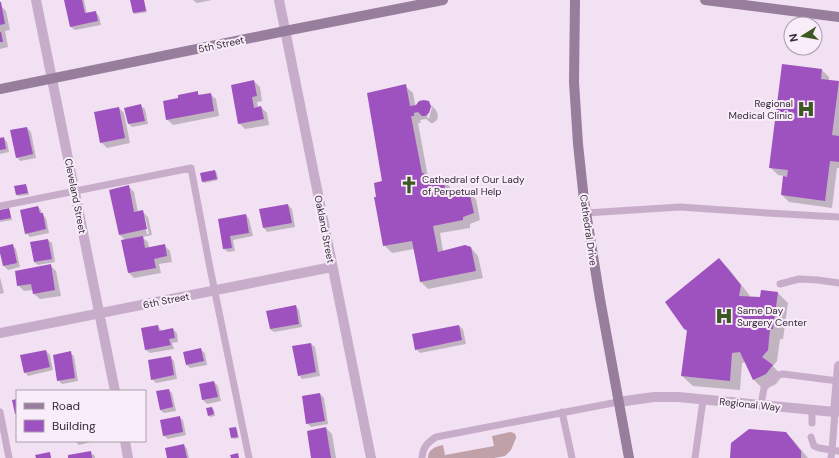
<svg xmlns="http://www.w3.org/2000/svg" width="839" height="458" viewBox="0 0 839 458" font-family="'DM Sans',sans-serif">
<rect width="100%" height="100%" fill="#f2e1f2"/>
<path fill="#c0a1a7" d="M510,432L514,433L516,436V438L511,450L505,456L494,458H428C428,449 435,447 443,445L445,455L494,446L492,436Z"/>
<path fill="#0003" fill-rule="evenodd" d="M65,0H84L87,14L95,12L99,16L101,25L75,30L71,27Z
M137,0L144,1L147,12L135,14L134,13Z
M193,0H212L197,3Z
M0,5L6,11L10,30L5,31L8,47L0,49Z
M822,70L829,77V81L839,82V168H837L832,208L789,202L782,195L784,176L778,175L770,167Z
M254,81L260,87L262,101L257,102L258,108L261,107L267,113L269,125L245,129L239,123Z
M405,86L413,93L416,108L428,102L436,110L438,115L437,120L433,123H431L426,119L420,120L421,123H418L428,177H431L436,181L442,179L450,187L451,195L468,192L476,199L480,220L470,224V228L440,233L443,251L471,248L478,256L483,278L428,289L421,282L414,249L392,253L384,245L378,198L383,182ZM430,107H432L429,118H427Z
M197,93L200,95L210,94L216,99L219,116L173,125L167,119L179,99Z
M141,106L145,109L148,124L132,127L128,123Z
M119,108L124,113L130,143L107,148L101,142Z
M27,128L31,132L36,158L20,161L17,157Z
M0,137L1,139L3,138L7,142L9,152L0,154Z
M215,171L217,173L218,180L204,183L203,182Z
M25,185L27,187L29,195L18,196L17,195Z
M128,186L134,192L138,212L142,211L148,217L152,235L142,237L148,242L149,248L165,246L170,251L172,262L159,264L161,273L134,278L129,273L125,240L120,235ZM143,217H145L149,234H147Z
M288,205L292,209L295,227L267,232L264,228Z
M38,207L41,210L42,214L46,218L49,233L30,237L26,233Z
M9,209L10,211L12,220L0,222V211Z
M246,215L249,219L253,236L233,240L235,251L228,252L224,249L219,220Z
M48,240L52,243L55,262L38,265L34,262Z
M12,245L16,249L20,267L8,270L4,266L0,248Z
M719,259L729,269L750,296V297L761,298L778,293L788,303L783,339H780L777,361L773,366L782,376L776,384L764,390L754,380L746,362L742,363L740,390L693,386L682,376L688,332L684,329Z
M51,266L56,271L61,296L40,299L34,294L33,290L24,291L18,285Z
M0,277L4,293L0,294Z
M296,306L299,310L302,327L274,332L270,329Z
M158,326L161,330L162,332L173,329L177,333L178,342L172,343L174,349L150,353L146,350Z
M459,326L463,329L466,344L420,353L416,349Z
M311,344L315,347L320,376L302,379L299,375Z
M201,350L205,353L207,365L190,368L187,365Z
M46,351L50,355L53,370L28,376L25,372Z
M70,353L74,356L78,381L62,384L58,380Z
M170,357L174,361L177,379L156,383L152,379Z
M214,382L218,386L221,401L207,404L203,400L201,385Z
M169,390L172,393L176,411L164,413L160,410Z
M320,394L324,398L328,424L311,427L307,423Z
M212,408L214,410L215,416L210,417L208,415Z
M179,417L183,420L186,435L168,439L164,436Z
M236,428L237,430L239,438L234,439L232,438Z
M326,428L332,434L336,458H312Z
M786,433L794,441L808,458H731Z
M75,441H90L91,442L79,445Z
M184,445L187,449L189,458H168Z
M91,453L95,456V458H69Z"/>
<path fill="#9e52bf" d="M64,0H82L85,13L96,11L98,21L70,27Z
M130,0H144L146,11L133,13Z
M0,2H1L5,24L0,25Z
M0,32H1L3,42H0Z
M782,64L822,69L821,79L839,81L832,135L839,136V162L830,161L825,201L781,195L783,176L787,177L788,170L769,168Z
M254,80L257,96L252,97L254,108L261,106L264,119L238,124L231,85Z
M406,84L410,106L416,105L419,101L424,100L429,101L431,107L429,113L425,116H422L418,112L414,113V116H411L422,173H424L426,177L431,176V178H435V182H437L436,180L443,178L445,188L439,189L441,196L469,191L474,213L463,217V220L433,226L438,252L465,245L471,247L476,271L420,282L412,241L383,246L374,197H376L374,183L382,181L367,93Z
M198,91V95L211,93L214,111L166,120L163,101L178,98V95Z
M141,104L145,121L128,124L124,108Z
M119,107L125,138L100,143L94,112Z
M27,127L33,154L16,158L10,130Z
M4,137L6,149L0,150V138Z
M215,170L217,179L202,182L200,173Z
M26,184L28,193L16,195L14,186Z
M129,185L134,212L143,210L147,229L119,235L109,190Z
M288,204L292,223L263,228L259,209Z
M38,206L40,213H43L46,229L25,234L20,210Z
M9,208L11,218L0,220V210Z
M246,214L249,233L230,236L232,248L223,249L218,219Z
M143,236L145,248L165,244L167,256L154,259L156,268L128,273L121,240Z
M48,239L52,259L34,262L30,242Z
M13,244L17,263L3,266L0,253V247Z
M719,258L741,285L739,296L760,297L761,290L778,292L773,329H770L768,350L762,357L773,365L766,374L753,380L740,352L732,353L730,381L681,376L687,330L684,329L665,302Z
M51,264L55,290L33,294L31,284L17,286L15,271Z
M296,305L299,324L270,329L266,311Z
M158,325L159,331L173,328L175,338L169,339L171,345L145,350L141,328Z
M459,325L462,340L415,350L412,334Z
M311,343L316,372L298,376L292,346Z
M201,348L204,361L186,365L183,352Z
M46,350L50,367L24,373L20,355Z
M71,351L75,378L57,381L53,355Z
M171,356L174,375L151,380L148,360Z
M214,381L218,397L202,400L199,384Z
M169,389L173,407L160,410L156,391Z
M320,393L325,421L306,424L302,396Z
M17,399V414H15L12,400Z
M212,407L214,414L208,416L206,408Z
M180,416L183,432L163,436L160,420Z
M236,427L238,437L231,438L229,428Z
M326,427L331,458H311L307,431Z
M749,429L786,432L801,451V458H730L731,443Z
M184,444L187,458H167L165,448Z
M91,451L92,458H68V455Z
M50,452L51,458H36L35,455Z
M238,453L239,458H231L230,455Z"/>
<g fill="none" stroke-linecap="round" stroke-linejoin="round">
<path stroke="#c7adca" stroke-width="7" d="M0,206L191,168L210,268L249,458
M586,213L680,207L767,213L839,217
M780,284L799,279L818,280L839,283
M761,405L764,388L774,376L783,374L838,381
M0,412L9,458
M562,412L572,458
M812,423V410
M811,437L814,446L819,448L832,450L835,412L839,413
M422,458C423,447 427,443 436,437L618,402
M695,458L703,400
M831,458L832,450L839,451"/>
<path stroke="#c7adca" stroke-width="10" d="M36,0L115,391
M279,0L371,458
M0,333L332,267
M618,402L654,397H678L835,412L839,366
M125,441L128,458"/>
<path stroke="#987e9d" stroke-width="10" d="M575,0L574,82L578,144L584,200L600,299L629,458
M705,0L839,17
M0,89L285,31L443,0"/>
</g>
<defs>
<g id="hospital-bare" transform="scale(1.38)"><path d="M-5-5h3v3.5h4V-5h3V5h-3V1.5h-4V5h-3Z" fill="#3c5823" stroke="#f9edf9" stroke-width="2.5" paint-order="stroke"/></g>
<g id="church-bare" transform="scale(1.38)"><path d="M-1.2-6h2.4v3.5h3.3v2.4h-3.3V6h-2.4V-.1h-3.3v-2.4h3.3Z" fill="#3c5823" stroke="#f9edf9" stroke-width="2.5" paint-order="stroke"/></g>
</defs>
<g fill-rule="evenodd">
<use href="#hospital-bare" x="806" y="109"/>
<use href="#church-bare" x="409" y="185"/>
<use href="#hospital-bare" x="724" y="316"/>
</g>
<g text-anchor="middle" stroke-width="4" stroke-linejoin="round" paint-order="stroke">
<g font-size="10" fill="#352b38" stroke="#f9edf9">
<text transform="translate(221 44) rotate(-12)" y="4">5th Street</text>
<text transform="translate(76 196) rotate(79)" y="4">Cleveland Street</text>
<text transform="translate(325 229) rotate(79)" y="4">Oakland Street</text>
<text transform="translate(589 230) rotate(82)" y="4">Cathedral Drive</text>
<text transform="translate(166 300) rotate(-11)" y="4">6th Street</text>
<text transform="translate(750 404) rotate(6)" y="4">Regional Way</text>
</g>
<g font-size="10" fill="#352b38" stroke="#f9edf9" text-anchor="start">
<text x="793" y="107" text-anchor="end">Regional<tspan x="793" dy="12">Medical Clinic</tspan></text>
<text x="422" y="183">Cathedral of Our Lady<tspan x="422" dy="12">of Perpetual Help</tspan></text>
<text x="737" y="314">Same Day<tspan x="737" dy="12">Surgery Center</tspan></text>
</g>
</g>
<rect x="16" y="390" width="130" height="52" fill="#f9edf9" stroke="#ab9fac"/>
<rect x="24" y="403" width="20" height="6" fill="#987e9d" stroke="#ab9fac"/>
<text x="52" y="410" font-size="12" fill="#352b38">Road</text>
<rect x="24" y="420" width="20" height="12" fill="#9e52bf" stroke="#ab9fac"/>
<text x="52" y="430" font-size="12" fill="#352b38">Building</text>
<g transform="translate(803 36) rotate(259)"><circle r="19" fill="#f9edf9" stroke="#ab9fac"/>
<path d="M0-3L7 15L0 10L-7 15Z" fill="#3c5823"/>
<text y="-6" font-size="11" font-weight="bold" text-anchor="middle" fill="#352b38">N</text>
</g>
</svg>
